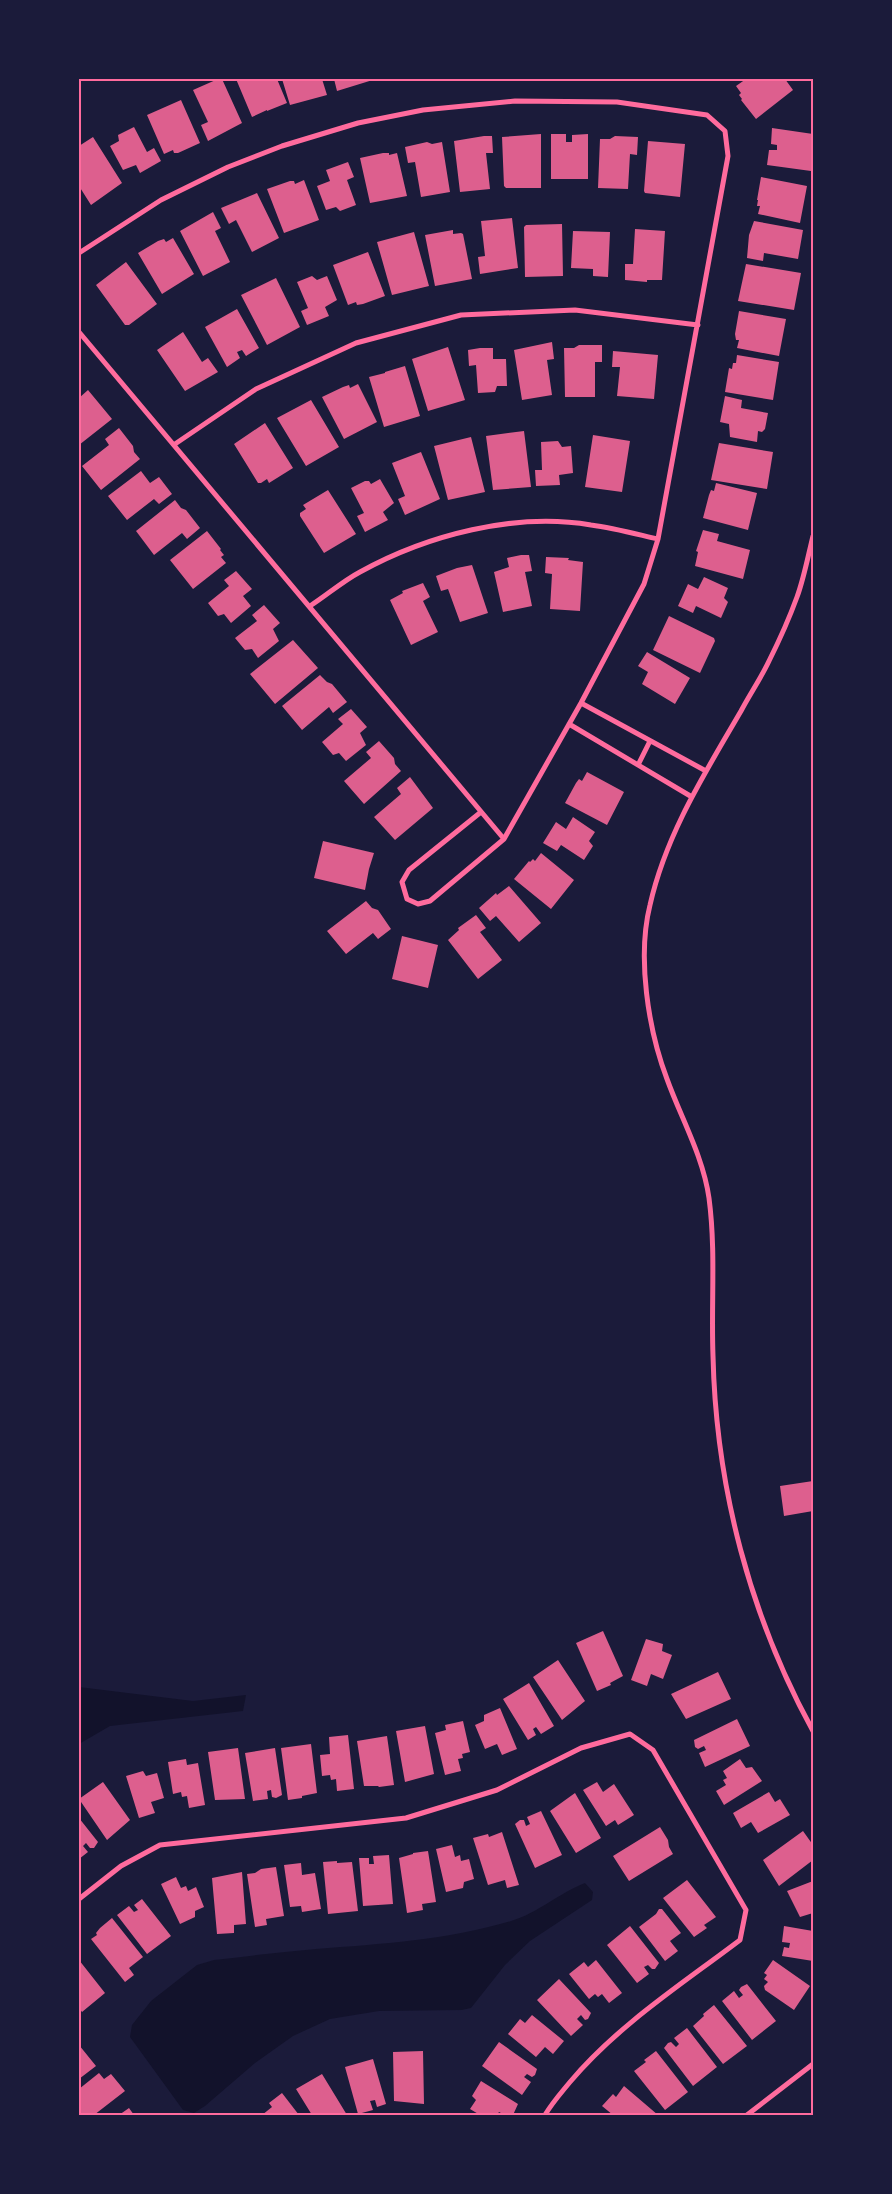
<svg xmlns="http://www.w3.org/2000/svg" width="892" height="2194" viewBox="0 0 892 2194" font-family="Lato,sans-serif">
<rect width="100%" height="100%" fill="#1b1b3a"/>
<path fill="#12122b" d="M79,1687L193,1701L246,1695L243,1711L110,1726L79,1744Z
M585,1883L593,1892L592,1900L530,1941L505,1965L471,2008L462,2010L379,2011L330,2019L293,2036L255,2063L205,2106L194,2113L183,2110L130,2037L132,2025L151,2001L197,1965L214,1960C248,1956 282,1952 316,1949C381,1944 448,1940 511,1921C538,1913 559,1893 585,1883Z"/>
<path fill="#dd5f8e" d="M218,79H222L242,123L208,141L201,125L208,122L193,90Z
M236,79H277L287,103L267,111V110L252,117Z
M282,79H322L327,95L290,105Z
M334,79H376L337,91Z
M746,79H785L793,90L756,119L741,100L742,99L739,95L741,93L736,86Z
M181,100L200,143L178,153H174L173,150L164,154L147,115Z
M134,127L147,152L154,148L161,161L140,173L136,165L123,170L110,146L119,141L118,135Z
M772,128L813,134L811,171L767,165L769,150H777V145L771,144Z
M541,134V188H506L504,186L502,137Z
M551,134H566V142H572V135L588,134V179H551Z
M484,136H492L493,153H486L490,189L460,192L454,141Z
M615,136L638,137L637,155L630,154L628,189L598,188L600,139H610Z
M93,137L122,183L91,205L79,186V146Z
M648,141L685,144L680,197L645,193L644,191Z
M427,142L432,144L442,142L450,192L421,197L415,162L408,163L405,147Z
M383,153H389V155L397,153L407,196L370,203L360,158Z
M348,162L354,177L347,180L356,205L340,211L336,207L326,210L317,186L330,181L326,170Z
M761,177L807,186L800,223L758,214L760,206H757L758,200H757Z
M304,180L319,220L284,233L267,189L290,181H294L295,184Z
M257,193L279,238L252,252L236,220L229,224L221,208Z
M213,212L221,228L215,231L230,262L203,276L180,231Z
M512,218L518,268L480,274L478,257L485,256L481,221Z
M754,221L803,230L798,259L764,253L763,261L747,258L749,235Z
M562,224L563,276L525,277L524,227L526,225Z
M635,229L665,231L662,280H647V282L625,280V264H633Z
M453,230V234L461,233L463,234L472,279L435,286L425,235Z
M573,231L610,232L608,277L593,276V269L571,268Z
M414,232L429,286L392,295L377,242Z
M173,238L194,274L162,294L138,253L158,241L164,239L166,242Z
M368,252L385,296L363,304L357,305L356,302L348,305L333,265Z
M126,262L157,304L129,325H125L96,285Z
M746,264L801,273L794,310L738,301Z
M312,276L317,280L327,276L337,300L325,307L329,316L307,325L301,311L308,308L297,282Z
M276,278L300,327L267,345L241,295Z
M237,309L259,348L246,356L242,350L237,352L240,358L227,367L205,327Z
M739,311L786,319L779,356L737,348L739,340H736L735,334Z
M183,332L202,362L208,358L218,372L185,391L157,350Z
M552,342L554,359L547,360L552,395L522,400L514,350Z
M579,345H602V362H595V397H565L564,348H574Z
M448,347L465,400L428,411L412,359Z
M480,348H493V359H506L507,386H497L495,392L478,393L476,365L469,366L468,350Z
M613,351L658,355L654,399L617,396L620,367H612Z
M737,355L779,362L773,400L725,392L729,368L732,369L733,363H736Z
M405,366L420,416L384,427L369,377L385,373V372Z
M358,384L377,422L344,439L322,397L343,387L349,385L350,388Z
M88,390L112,419L79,445V398Z
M725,396L742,400L741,408L768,413L765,429L762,432L758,431L757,442L730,437L729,424L720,422Z
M311,400L339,447L306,466L277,418Z
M265,423L293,468L269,483L267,479L261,483H258L234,444Z
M119,428L133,446L134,452L140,459L101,490L82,466L109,445L105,439Z
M524,431L531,487L493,490L486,436Z
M593,435L630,441L622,492L585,487Z
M471,437L485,492L448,500L434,446Z
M558,441L562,447L571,446L573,473L559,475L560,485L536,486L535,470H542L541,442Z
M719,443L773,452L767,489L711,480Z
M421,452L440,499L405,515L398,499L405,496L392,463Z
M141,471L150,483L159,477L172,494L159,504L154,499L127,520L108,496Z
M380,479L394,503L383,512L388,520L365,532L357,516L364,513L351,488L365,481H369L371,484Z
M716,483L757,493L748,530L703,518L709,495L711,490L714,491Z
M328,490L356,534L324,553L300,516V513L306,509L303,505Z
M175,500L181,508L186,510L200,528L187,539L182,533L154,555L136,531Z
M703,530L719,534L717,541L750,550L743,579L695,566L698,552L696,551Z
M207,531L221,549L220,550L224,555L221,557L226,563L193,589L170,560Z
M521,555H529L532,571L525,572L532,606L503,612L494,572L509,567L507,558Z
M546,557L569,558L568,560L583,562L580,611L550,609L552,574L545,573Z
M472,565L488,613L460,622L448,589L441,591L436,576L457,568Z
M236,571L252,589L243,596L251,606L231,623L224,614L218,616L208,603L229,586L224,580Z
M704,577L728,588L724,598L728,602L721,618L696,606L693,613L678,606L688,584L698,589Z
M423,583L430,597L423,601L438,632L411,645L390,600L403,593L402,591Z
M264,605L280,623L273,629L279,641L258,658L252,649L245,650L235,638L257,621L252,615Z
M669,616L714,638L715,641L700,673L653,650Z
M293,640L318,668L275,704L250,674Z
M647,652L690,678L675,704L642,684L648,672L638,666Z
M320,675L327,682L332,684L347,702L333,713L329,707L302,730L282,706Z
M351,709L367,727L360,733L366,745L346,761L339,753L333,755L322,742L343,724L338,719Z
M379,741L394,758L395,764L401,771L364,804L344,781L371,758L366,752Z
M587,772L624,792L607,825L565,803L576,783L579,779L582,781Z
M410,777L433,808L395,840L374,817L401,794L397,788Z
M573,817L595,832L589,841L593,846L584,860L561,845L557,851L543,843L556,822L566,829Z
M323,841L374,853L369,869L365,890L314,878Z
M541,853L574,880L551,909L514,879L529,861L530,862L533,859L535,861Z
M509,886L541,923L519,942L496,916L490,921L479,908L496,893L497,895Z
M366,901L372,908L378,910L391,929L378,939L373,933L346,954L327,931Z
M476,915L486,928L480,932L502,960L478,979L448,940L459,930L458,928Z
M402,936L438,945L428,988L392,979Z
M813,1481V1511L784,1516L780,1486Z
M603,1631L623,1676L610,1683L611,1685L597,1691L576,1643Z
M646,1639L663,1644L662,1651L672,1655L663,1679L651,1674L647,1686L631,1680Z
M558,1660L585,1701L562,1720L533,1677Z
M718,1672L731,1699L686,1719L671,1694Z
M529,1683L554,1726L541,1734L536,1727L533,1729L536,1735L528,1740L503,1699Z
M500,1708L517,1749L502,1755L497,1744L485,1749L475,1725L484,1721V1715Z
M737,1719L750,1746L705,1767L699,1753L706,1750L704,1746L698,1749L695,1747L694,1740Z
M463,1721L470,1752L462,1754L463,1758L458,1759L461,1771L445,1775L435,1733L446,1730L445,1725Z
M425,1726L434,1774L405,1782L396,1731Z
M348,1735L354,1789L337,1791L336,1779L331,1780L330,1775L322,1776L320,1755L330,1754L329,1737Z
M387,1736L394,1785L379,1787L378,1786H364L357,1741Z
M311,1744L317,1793L302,1796V1798L288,1800L281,1748Z
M238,1748L245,1799L215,1800L208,1752Z
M275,1748L282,1795L276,1798L272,1797L271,1790L267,1791L268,1799L253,1801L245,1753Z
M186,1759L187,1765L198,1763L205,1805L189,1808L187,1796L182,1797L181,1792L173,1794L168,1762Z
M740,1759L746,1768L752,1767L762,1781L724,1805L716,1791L726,1785L723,1780L727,1778L723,1771Z
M143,1771L146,1776L157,1773L164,1798L151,1802L155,1813L139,1818L126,1776Z
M103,1782L130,1820L107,1840L79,1799Z
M597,1782L603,1792L614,1784L634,1815L618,1825L615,1820L606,1826L583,1790Z
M769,1792L775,1802L780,1799L790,1815L758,1833L751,1822L741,1828L733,1813Z
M575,1793L601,1838L576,1853L550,1811Z
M541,1811L562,1855L535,1868L515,1824L520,1820H524L526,1826L530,1824L527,1817Z
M79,1818L98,1842L94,1848H90L86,1843L83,1846L88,1852L79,1859Z
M660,1827L668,1840L669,1847L673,1854L629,1881L613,1856Z
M803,1831L813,1845V1860L779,1886L763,1860Z
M502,1832L519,1885L507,1888L505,1880L488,1885L473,1838L488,1834L489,1837Z
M452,1845L455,1857L460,1855L461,1861L469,1859L474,1879L464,1882L463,1888L446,1892L436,1849Z
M428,1851L436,1902L422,1904L423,1910L407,1913L399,1858L413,1854V1853Z
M389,1855L393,1904L363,1906L359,1858H369V1864H374L373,1856Z
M337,1861V1863L352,1862L358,1911L328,1914L323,1862Z
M301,1863L302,1875L315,1873L321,1909L302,1912L301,1906L290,1907L284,1865Z
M276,1867L284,1916L266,1919L267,1925L255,1927L247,1874L255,1873L261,1869Z
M242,1872L246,1924L234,1925V1933L217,1934L212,1878Z
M176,1877L181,1888L186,1886L188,1891L196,1887L204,1907L195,1911V1917L180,1924L161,1884Z
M687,1880L716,1917L704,1925L707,1928L694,1937L663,1898Z
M813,1881V1913L800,1917L787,1891Z
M142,1899L171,1936L147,1954L117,1915L129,1906L134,1912L138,1910L134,1905Z
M659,1909H662L681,1933L670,1941L678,1951L665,1961L639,1927L656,1914Z
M112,1918L143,1957L129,1968L134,1975L125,1982L91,1939L97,1935L96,1933L100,1928Z
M630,1926L659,1963L655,1969H652L648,1965L644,1967L649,1974L637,1983L607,1945Z
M784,1926L813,1931V1961L782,1956L784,1947L789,1948L790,1943L782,1942Z
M79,1960L105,1993L82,2012L79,2008Z
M596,1960L622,1993L609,2003L602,1994L598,1997L595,1994L589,1999L569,1974L584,1962L588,1967Z
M773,1960L810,1986L794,2010L765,1990L764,1986L768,1982L764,1979L767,1975L764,1973Z
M559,1979L591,2013L588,2019L585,2020L581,2015L577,2019L583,2025L571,2036L537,2000Z
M747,1984L776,2021L752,2040L722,2001L734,1991L739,1998L743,1995L739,1990L741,1987Z
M714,2005L747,2046L723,2064L693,2026L704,2016L703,2014Z
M532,2015L564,2041L553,2054L545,2047L536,2057L508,2034L520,2019L525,2023Z
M687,2028L717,2067L693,2086L664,2048L668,2043L671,2042L676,2047L679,2044L674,2038Z
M499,2042L537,2069L535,2075L532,2077L527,2074L524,2077L531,2082L522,2095L482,2066Z
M79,2045L96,2066L79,2079Z
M423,2051L424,2104L394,2101L393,2052Z
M656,2051L688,2092L665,2110L634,2071L646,2062L644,2060Z
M373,2059L386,2104L377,2107L375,2100L370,2101L373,2110L358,2114L345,2067Z
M99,2073L104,2079L111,2074L125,2091L94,2115H79V2089Z
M322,2074L347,2115H312L296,2089Z
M481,2081L518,2104L513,2115H505L499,2112L497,2115H480L470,2109L476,2100L472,2096Z
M624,2086L658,2115H613L602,2106L613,2094L616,2097Z
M282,2093L299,2115H262L272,2107L269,2103Z
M129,2108L134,2115H119Z"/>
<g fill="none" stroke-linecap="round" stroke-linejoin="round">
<path stroke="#ff6b9d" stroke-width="5" d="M79,253L161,200L228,167L282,146L358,123L423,110L515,101L617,102L707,115L725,131L728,156L658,539L644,584L581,703L504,839L430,901L418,904L407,899L402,882L409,870L481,812
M79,332L504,839
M175,444L256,389L356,343L461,315L575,310L698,325
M813,536C808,556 804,578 797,597C789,619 779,641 769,661C761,678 750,694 741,711C705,773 666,834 650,905C637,957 648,1029 667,1079C681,1118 703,1156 709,1198C716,1251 711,1303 713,1356C716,1487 750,1616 813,1731
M310,606C327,595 343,581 360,572C427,535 515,512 591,525C614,528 636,534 658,539
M581,703L706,771
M569,724L692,797
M638,765L650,741
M79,1899L121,1866L160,1845L406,1818L497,1790L581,1748L630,1734L653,1750L746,1910L740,1940C682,1984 618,2025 570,2082C561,2093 552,2103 545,2115
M747,2115L813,2064"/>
</g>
<rect width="892" height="2194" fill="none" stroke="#1b1b3a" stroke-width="160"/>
<rect x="80" y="80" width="732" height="2034" fill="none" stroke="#ff6b9d" stroke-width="2"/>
</svg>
